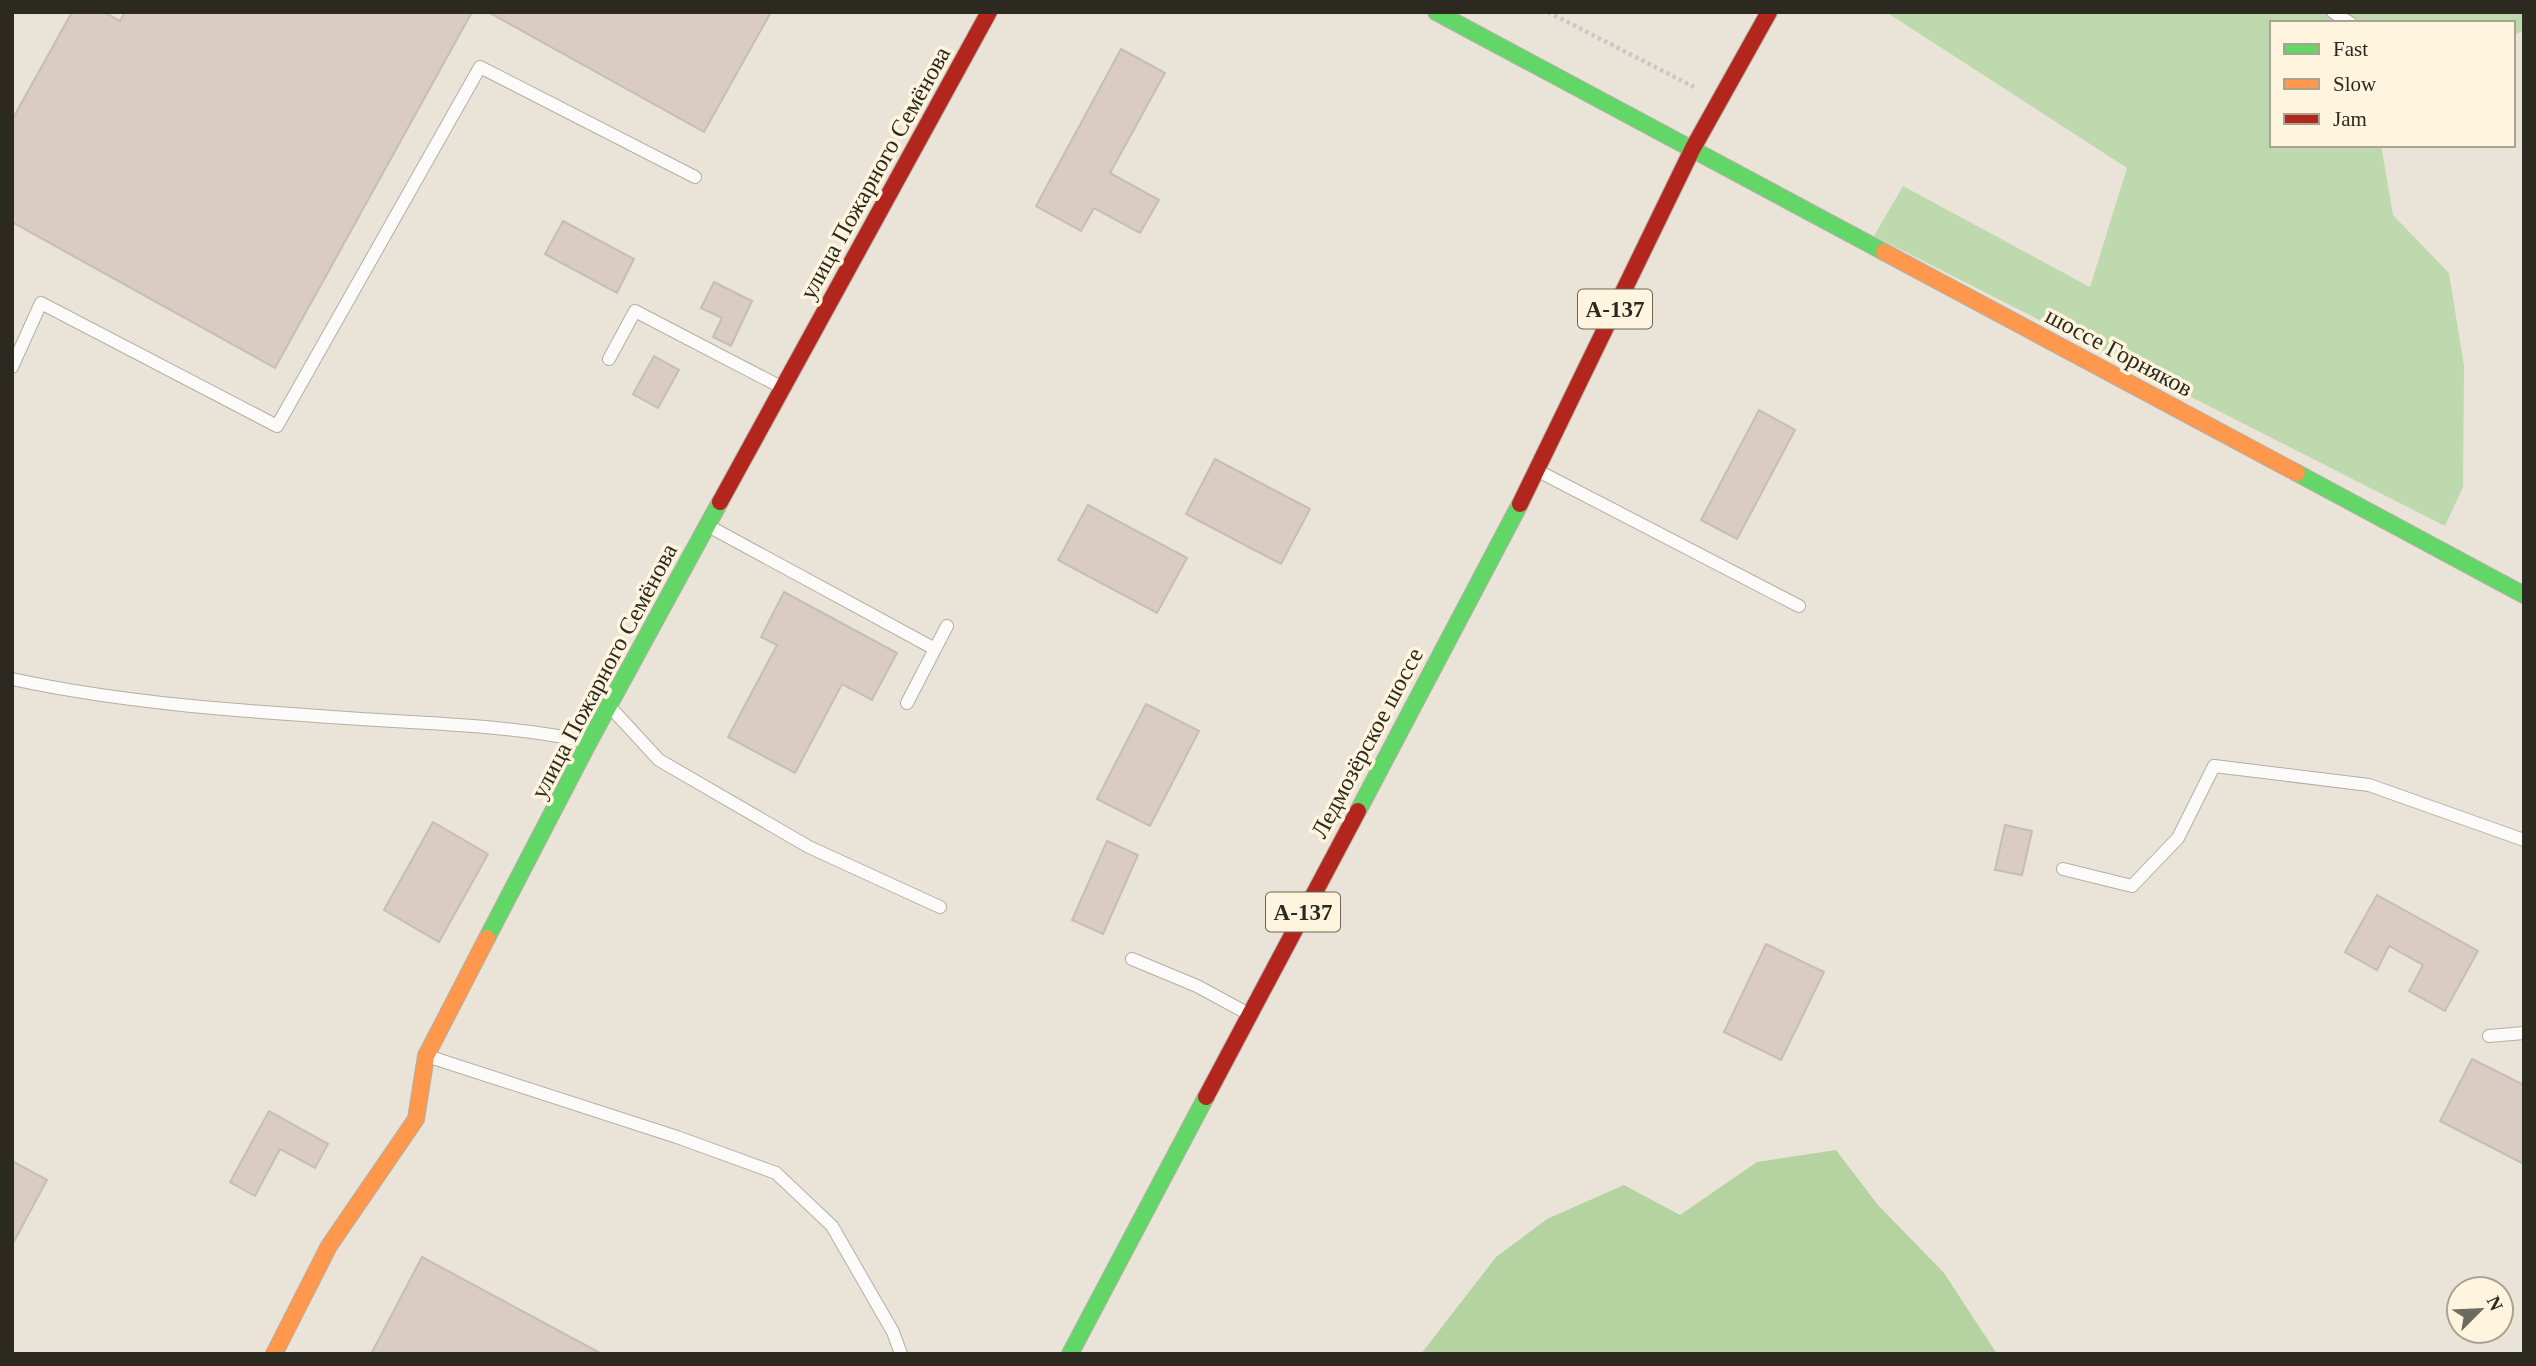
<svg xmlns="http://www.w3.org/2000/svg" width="2536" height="1366" viewBox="0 0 2536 1366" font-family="'Times New Roman',serif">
<rect width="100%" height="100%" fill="#eae4d8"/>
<path fill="#bfd9ae" d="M1886,12H2524V31L2513,35V23H2272V145H2381L2393,215L2449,273L2464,366L2463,487L2445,526L1874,236L1903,186L2090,287L2127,168Z"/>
<path fill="#b4d3a0" d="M1836,1150L1878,1205L1944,1273L1997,1354H1421L1496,1257L1547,1219L1624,1185L1680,1215L1757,1162Z"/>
<path fill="#daccc2" stroke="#c5bdb6" stroke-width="2" d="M72,12H104L120,21L125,12H472L275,368L12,222V120Z
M488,12H771L704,132Z
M1121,49L1165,73L1110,173L1159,200L1140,233L1094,208L1081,231L1036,206Z
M563,221L634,259L617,293L545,254Z
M714,282L752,301L731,346L713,337L722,318L701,308Z
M654,356L679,370L658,408L633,394Z
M1759,410L1795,430L1737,539L1701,520Z
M1215,459L1310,509L1281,564L1186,514Z
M1088,505L1187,558L1157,613L1058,560Z
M784,592L897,653L872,700L842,684L795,773L728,737L777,645L761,637Z
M1146,704L1199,731L1150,826L1097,799Z
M433,822L488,854L439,942L384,910Z
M2005,825L2032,831L2022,875L1995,870Z
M1107,841L1138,855L1103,934L1072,920Z
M2377,895L2478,951L2445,1011L2409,991L2423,965L2389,946L2377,970L2345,952Z
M1766,944L1824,972L1781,1060L1724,1032Z
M2472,1059L2524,1085V1164L2440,1121Z
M269,1111L328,1144L315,1168L280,1149L255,1196L230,1182Z
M12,1161L47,1180L12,1245Z
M422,1257L602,1354H371Z"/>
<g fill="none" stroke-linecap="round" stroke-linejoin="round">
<g stroke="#b3afa5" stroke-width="14">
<path id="lane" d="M2333,12L2350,23
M609,359L635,311L781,387
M12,367L41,303L277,426L480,67L695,177
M1542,473L1799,606
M712,528L935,649L947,626
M12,679C132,705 256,712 378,720C448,724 517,727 585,741
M907,703L935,649
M611,708L659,760L809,847L940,907
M2063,869L2132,886L2178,838L2214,766L2369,785L2524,840
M1132,959L1197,986L1245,1012
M2489,1036L2524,1033
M430,1057L677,1137L776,1173L832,1226L893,1332L901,1354"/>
</g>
<g stroke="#b3afa5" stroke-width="18">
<path id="fast" d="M1436,12L1884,252
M2297,473L2524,595
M1358,811L1520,504
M487,938L589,742L720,502
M1070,1354L1206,1097"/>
</g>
<g stroke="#b3afa5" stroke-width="18">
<path id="slow" d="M1884,252L2297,473
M274,1354L329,1246L416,1119L426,1056L487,938"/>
</g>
<g stroke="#b3afa5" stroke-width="18">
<path id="jam" d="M720,502L989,12
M1520,504L1693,148L1769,12
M1206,1097L1358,811"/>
</g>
<path stroke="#cac8c5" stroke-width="4.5" stroke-dasharray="3.5 3.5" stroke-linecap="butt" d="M1548,12L1694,87"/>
<use href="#lane" stroke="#fcfbf9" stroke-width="12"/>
<use href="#fast" stroke="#63d668" stroke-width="16"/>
<use href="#slow" stroke="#ff974d" stroke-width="16"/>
<use href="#jam" stroke="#b3261e" stroke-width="16"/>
</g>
<g text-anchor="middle" stroke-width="7" stroke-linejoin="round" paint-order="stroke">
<g fill="#fff5de" stroke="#6b6659" stroke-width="2">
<rect x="1578" y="289.5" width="74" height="39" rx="5"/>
<rect x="1266" y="892.5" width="74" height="39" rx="5"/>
</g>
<g font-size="23" font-weight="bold" fill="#2c2920">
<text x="1615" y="317">А-137</text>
<text x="1303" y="920">А-137</text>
</g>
<g font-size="24" fill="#2c2920" stroke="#fff5de">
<text transform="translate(875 173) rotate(-61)" y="8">улица Пожарного Семёнова</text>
<text transform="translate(2119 352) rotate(28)" y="8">шоссе Горняков</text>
<text transform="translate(604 671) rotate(-62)" y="8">улица Пожарного Семёнова</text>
<text transform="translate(1367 743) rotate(-62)" y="8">Ледмозёрское шоссе</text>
</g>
</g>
<rect width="2536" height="1366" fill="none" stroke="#2c2920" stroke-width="28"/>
<rect x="2270" y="21" width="245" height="126" fill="#fff5de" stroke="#aba392" stroke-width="2"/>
<rect x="2284" y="44" width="35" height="10" fill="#63d668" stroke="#aba392" stroke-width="2"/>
<text x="2333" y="56" font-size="21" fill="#2c2920">Fast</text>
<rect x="2284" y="79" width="35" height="10" fill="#ff974d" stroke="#aba392" stroke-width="2"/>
<text x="2333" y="91" font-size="21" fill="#2c2920">Slow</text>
<rect x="2284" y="114" width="35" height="10" fill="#b3261e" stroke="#aba392" stroke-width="2"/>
<text x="2333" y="126" font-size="21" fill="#2c2920">Jam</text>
<g transform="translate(2480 1310) rotate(66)"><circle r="33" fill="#fff5de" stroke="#aba392" stroke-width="2"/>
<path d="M0-5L12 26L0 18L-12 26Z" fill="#6e6a60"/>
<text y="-10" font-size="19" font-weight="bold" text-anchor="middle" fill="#2c2920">N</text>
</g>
</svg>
